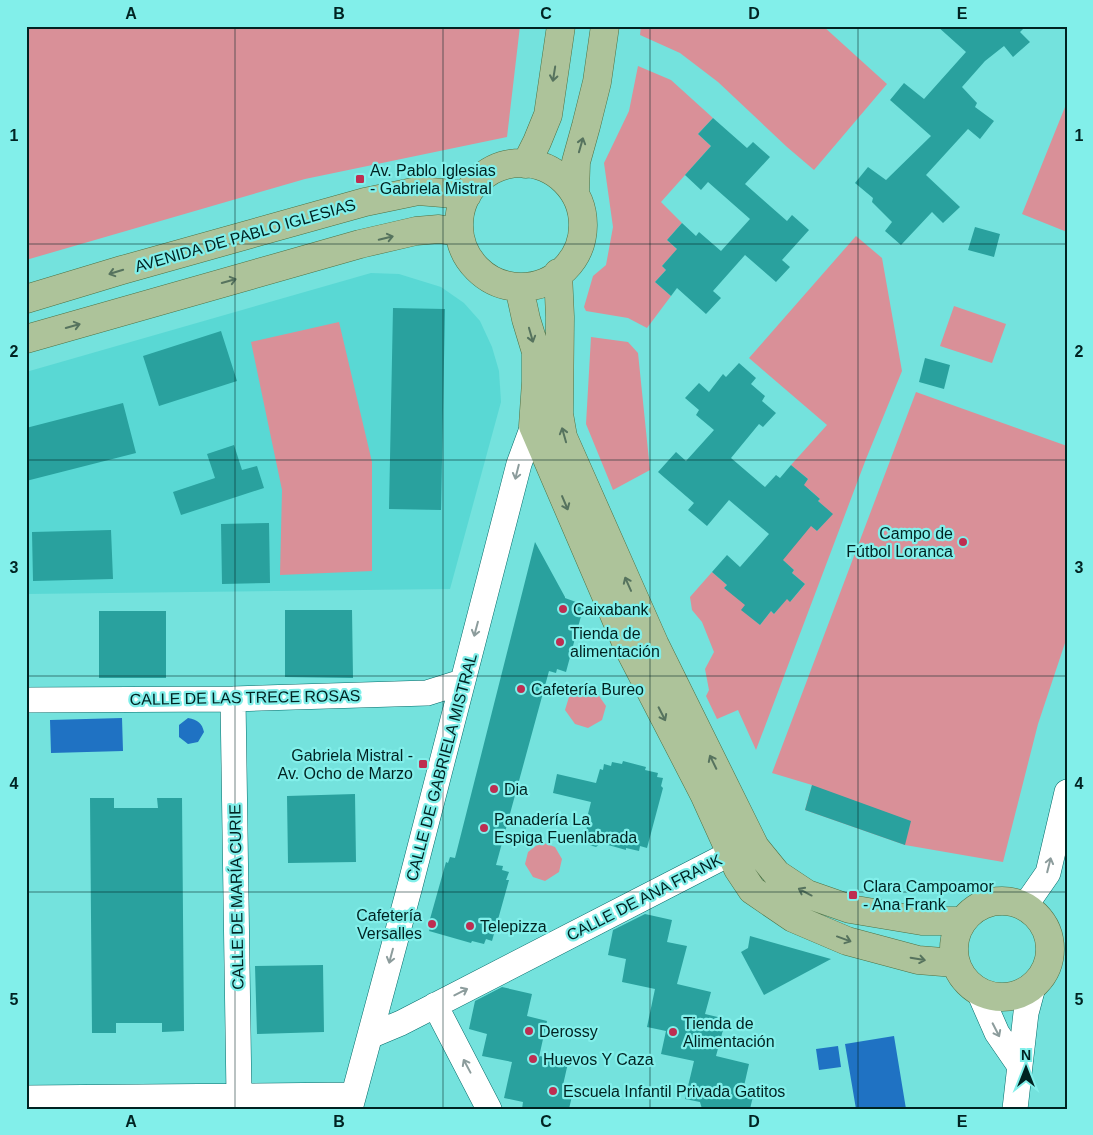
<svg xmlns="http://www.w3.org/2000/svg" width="1093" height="1135" viewBox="0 0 1093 1135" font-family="Arial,sans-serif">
<rect width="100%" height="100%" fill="#74e2dd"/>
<path fill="#59d8d4" d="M371,273L399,274L441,287L464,303L480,321L492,347L499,371L501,402L450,589L26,594V372Z"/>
<path fill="#d99098" d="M26,26H520L507,137L305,179L26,260Z
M641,26H823L887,84L814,170L787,147L718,82L680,53L640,35Z
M638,66L671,80L713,118L698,134L711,146L661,202L682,223L667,240L681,253L671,256L662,266L666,270L655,282L671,296L647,328L628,318L586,311L584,307L593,276L606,265L613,227L604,163L629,111Z
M1067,102V232L1022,214Z
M856,236L882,258L902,371L866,459L756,750L738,710L717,719L706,696L709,690L705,669L714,652L702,622L692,610L690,597L712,572L727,585L724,588L748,602L742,610L760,625L771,611L774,614L782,604L784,597L791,601L805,584L792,573L794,570L784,561L776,558L809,524L817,531L832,514L818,501L820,499L809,489L802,487L808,479L791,465L827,425L749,358Z
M954,306L1006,324L992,363L940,346Z
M339,322L372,462V571L280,575L282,490L251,342Z
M591,337L628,342L638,353L650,470L613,490L586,424Z
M916,392L1067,446V637L1038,724L1003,862L905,845L805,810L812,785L772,773Z
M583,689L597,693L606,706L602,720L588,728L575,724L565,710L569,697Z
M541,842L555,847L562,859L559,872L545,881L533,877L525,864L528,852Z"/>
<path fill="#1f72c3" d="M122,718L123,751L51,753L50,720Z
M188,718C198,720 202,723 204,732L198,742L188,744L179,737V725Z
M894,1036L906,1109H856L845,1044Z
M838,1046L841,1067L819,1070L816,1049Z"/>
<path fill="#29a19e" d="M937,26H1026L1020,32L1030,42L1013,57L1004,46L985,61L962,87L977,103L975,107L994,121L980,139L968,129L926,175L960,207L943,223L932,212L901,245L885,231L892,222L872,202L873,198L855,183L868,167L886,180L931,136L890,100L904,83L924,99L966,52Z
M713,118L747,148L753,142L770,157L745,184L787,221L792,215L809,230L782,260L790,267L776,282L745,255L713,291L721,298L706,314L677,288L671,296L655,282L666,270L662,266L677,249L667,240L682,223L696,236L699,232L721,251L750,219L708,182L701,190L685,175L711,146L698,134Z
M975,227L1000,234L994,257L968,250Z
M393,308L445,309L441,510L389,509Z
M221,331L237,381L159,406L143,356Z
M925,358L950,365L944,389L919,382Z
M739,363L756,378L751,384L765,396L762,401L776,413L763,427L759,424L731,458L765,487L776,475L780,478L791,465L808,479L804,485L820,499L818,501L833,514L817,531L811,526L783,560L794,570L792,573L805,584L790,602L787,599L774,614L771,611L760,625L741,610L745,605L724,588L727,585L712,572L727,555L740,567L769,534L729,500L707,526L688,510L694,503L658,472L676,452L686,461L714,430L696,415L699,410L685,398L699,383L709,392L723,374L726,377Z
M123,403L136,453L26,481V428Z
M234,445L242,470L257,466L264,488L181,515L173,492L215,478L207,454Z
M269,523L270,583L222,584L221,524Z
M111,530L113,579L33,581L32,532Z
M535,542L565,597V598L584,605L566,672L557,669L556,673L549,671L496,865L503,866L502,870L509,872L506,880H509L492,941L486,939L484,944L472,941L471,943L429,931L433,920L430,919L446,862L448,863L450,857L455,858Z
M285,610H352L353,678L285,677Z
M99,611H166V678H99Z
M623,761L646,767L645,770L658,773L657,777L663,778L661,786L663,788L647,848L640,846L639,851L626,848V850L601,843L596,847L583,843L587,827L585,826L591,802L553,793L557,774L596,783L600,769L603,770L604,764L611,766L612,762L622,764Z
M812,785L911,821L905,845L805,810Z
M355,794L356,862L288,863L287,796Z
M90,798H114V808H158L157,798H182L184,1031L162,1032V1023H116V1033H92Z
M645,914L672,920L667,942L687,946L677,984L711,992L705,1014L726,1019L716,1056L749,1064L744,1086L755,1088L750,1109H702L700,1102L685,1099L694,1061L661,1054L666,1031L647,1027L655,989L622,982L626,959L608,955L613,930Z
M750,936L831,959L764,995L741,952L748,948Z
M323,965L324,1032L257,1034L255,966Z
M502,987L532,994L527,1016L547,1021L539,1057L540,1056L568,1063L563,1085L574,1087L569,1109H522L523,1102L504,1098L512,1062L482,1056L487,1034L469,1029L475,1001Z"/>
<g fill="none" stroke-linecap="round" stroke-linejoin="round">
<g stroke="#036b69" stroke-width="26">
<path id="minor" d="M233,699L239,1096
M26,700L233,699L427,693L462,682
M1025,906L1048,873L1067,792
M979,992L997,1033L1019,1065
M435,1005L489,1109
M370,1036L401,1023L731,853
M26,1098L353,1095
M350,1109L410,886L519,464L533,426
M1015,1109L1026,1013L1033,987"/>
</g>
<g stroke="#4d7144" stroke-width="29">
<path id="major" d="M459 225a62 62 0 1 1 124 0a62 62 0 1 1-124 0Z
M526,164L537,142L548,115L561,26
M575,193L576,162L586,126L597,82L605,26
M558,273L560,317L559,414L563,437L655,645L755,847L777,874L807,894L850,909L922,921H963
M519,287L526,319L536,352V382L533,426L628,647L704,794L738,869L752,890L793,918L847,941L918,960L955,963
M26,299L122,270L365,202L418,191L467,195
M26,339L360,244L416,231L439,229L459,232
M954 949a48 48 0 1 1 96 0a48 48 0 1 1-96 0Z"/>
</g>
<use href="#minor" stroke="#fff" stroke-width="25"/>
<use href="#major" stroke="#adc39a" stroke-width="28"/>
</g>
<defs><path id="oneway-shaft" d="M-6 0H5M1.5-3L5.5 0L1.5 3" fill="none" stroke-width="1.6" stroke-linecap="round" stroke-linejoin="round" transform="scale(1.25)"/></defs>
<g stroke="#56735e">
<use href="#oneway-shaft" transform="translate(554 74) rotate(99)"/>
<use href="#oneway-shaft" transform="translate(581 145) rotate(-74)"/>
<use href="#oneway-shaft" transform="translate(386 238) rotate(-14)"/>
<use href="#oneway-shaft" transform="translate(116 272) rotate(163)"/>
<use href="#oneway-shaft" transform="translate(229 281) rotate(-16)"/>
<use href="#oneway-shaft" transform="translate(73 326) rotate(-16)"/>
<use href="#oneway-shaft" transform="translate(531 335) rotate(74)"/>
<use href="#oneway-shaft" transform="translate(564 435) rotate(-106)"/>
<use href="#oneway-shaft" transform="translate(565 503) rotate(67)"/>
<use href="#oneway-shaft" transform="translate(628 584) rotate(-114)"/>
<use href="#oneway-shaft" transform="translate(662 714) rotate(63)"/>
<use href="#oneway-shaft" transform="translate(713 762) rotate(-116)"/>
<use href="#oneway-shaft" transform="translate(805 892) rotate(-152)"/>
<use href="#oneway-shaft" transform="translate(844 939) rotate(20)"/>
<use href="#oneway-shaft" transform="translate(918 959) rotate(10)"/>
</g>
<g stroke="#8c9c9c">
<use href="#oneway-shaft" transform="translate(517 472) rotate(104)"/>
<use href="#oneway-shaft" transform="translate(476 629) rotate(105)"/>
<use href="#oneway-shaft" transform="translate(1049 865) rotate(-76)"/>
<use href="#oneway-shaft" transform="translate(391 956) rotate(105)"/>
<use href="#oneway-shaft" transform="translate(461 992) rotate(-27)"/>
<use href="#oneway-shaft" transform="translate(996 1030) rotate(63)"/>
<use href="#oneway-shaft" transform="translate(467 1066) rotate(-118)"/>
</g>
<path fill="none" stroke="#002322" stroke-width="1" stroke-opacity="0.55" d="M235,26V1109M443,26V1109M650,26V1109M858,26V1109M26,244H1067M26,460H1067M26,676H1067M26,892H1067"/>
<g fill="#be2e51" stroke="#82efea" stroke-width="2">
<rect x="355" y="174" width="10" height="10" rx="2.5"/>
<circle cx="963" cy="542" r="5"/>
<circle cx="563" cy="609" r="5"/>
<circle cx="560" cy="642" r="5"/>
<circle cx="521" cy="689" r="5"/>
<rect x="418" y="759" width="10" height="10" rx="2.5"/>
<circle cx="494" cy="789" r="5"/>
<circle cx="484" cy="828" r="5"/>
<rect x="848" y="890" width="10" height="10" rx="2.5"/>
<circle cx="432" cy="924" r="5"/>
<circle cx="470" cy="926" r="5"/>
<circle cx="529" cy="1031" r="5"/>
<circle cx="673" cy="1032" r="5"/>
<circle cx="533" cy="1059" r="5"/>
<circle cx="553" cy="1091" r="5"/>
</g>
<g text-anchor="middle" stroke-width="4.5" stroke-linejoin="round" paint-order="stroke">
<g font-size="16" fill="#002322" stroke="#82efea" text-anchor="start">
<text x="370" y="176">Av. Pablo Iglesias<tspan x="370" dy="18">- Gabriela Mistral</tspan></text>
<text x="953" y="539" text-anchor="end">Campo de<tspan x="953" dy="18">Fútbol Loranca</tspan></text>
<text x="573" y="615">Caixabank</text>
<text x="570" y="639">Tienda de<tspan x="570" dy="18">alimentación</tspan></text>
<text x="531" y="695">Cafetería Bureo</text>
<text x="413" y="761" text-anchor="end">Gabriela Mistral -<tspan x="413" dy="18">Av. Ocho de Marzo</tspan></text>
<text x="504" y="795">Dia</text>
<text x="494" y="825">Panadería La<tspan x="494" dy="18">Espiga Fuenlabrada</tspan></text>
<text x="863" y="892">Clara Campoamor<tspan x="863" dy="18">- Ana Frank</tspan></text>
<text x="422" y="921" text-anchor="end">Cafetería<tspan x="422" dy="18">Versalles</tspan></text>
<text x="480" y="932">Telepizza</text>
<text x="683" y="1029">Tienda de<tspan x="683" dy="18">Alimentación</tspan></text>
<text x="539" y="1037">Derossy</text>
<text x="543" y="1065">Huevos Y Caza</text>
<text x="563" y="1097">Escuela Infantil Privada Gatitos</text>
</g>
<g font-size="16" fill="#002322" stroke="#82efea">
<text transform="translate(245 235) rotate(-16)" y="6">AVENIDA DE PABLO IGLESIAS</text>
<text transform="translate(245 697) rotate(-1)" y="6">CALLE DE LAS TRECE ROSAS</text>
<text transform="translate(441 767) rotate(-75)" y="6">CALLE DE GABRIELA MISTRAL</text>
<text transform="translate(236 897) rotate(-91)" y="6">CALLE DE MARÍA CURIE</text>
<text transform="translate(644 897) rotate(-27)" y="6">CALLE DE ANA FRANK</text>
</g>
</g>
<rect width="1093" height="1135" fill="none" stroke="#82efea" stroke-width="55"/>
<g transform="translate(1026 1068)" stroke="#82efea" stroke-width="4" paint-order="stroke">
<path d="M0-4L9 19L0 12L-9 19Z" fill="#002322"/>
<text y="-8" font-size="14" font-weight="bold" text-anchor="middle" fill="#002322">N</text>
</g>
<rect x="28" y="28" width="1038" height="1080" fill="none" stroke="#002322" stroke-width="2"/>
<g font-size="16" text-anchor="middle" font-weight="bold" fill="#002322">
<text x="131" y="19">A</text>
<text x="339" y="19">B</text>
<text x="546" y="19">C</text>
<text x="754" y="19">D</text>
<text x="962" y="19">E</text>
<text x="14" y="141">1</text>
<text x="1079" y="141">1</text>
<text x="14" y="357">2</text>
<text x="1079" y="357">2</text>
<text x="14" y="573">3</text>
<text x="1079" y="573">3</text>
<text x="14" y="789">4</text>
<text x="1079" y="789">4</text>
<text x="14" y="1005">5</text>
<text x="1079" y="1005">5</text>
<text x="131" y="1127">A</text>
<text x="339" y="1127">B</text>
<text x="546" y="1127">C</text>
<text x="754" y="1127">D</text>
<text x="962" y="1127">E</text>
</g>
</svg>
